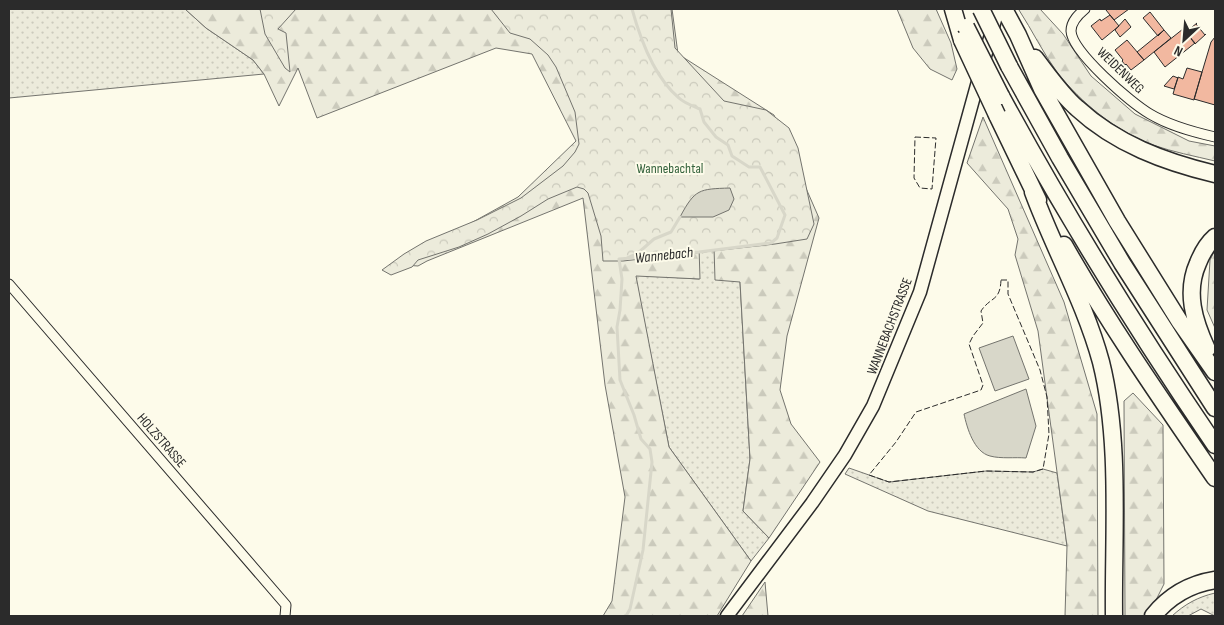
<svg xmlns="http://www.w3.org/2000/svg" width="1224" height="625" viewBox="0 0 1224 625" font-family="'Sofia Sans Condensed',sans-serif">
<defs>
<pattern id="grass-dots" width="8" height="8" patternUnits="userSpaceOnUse" patternTransform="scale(1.25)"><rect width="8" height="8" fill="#ecebdb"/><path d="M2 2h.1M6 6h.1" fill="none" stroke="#cbcabc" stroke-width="1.8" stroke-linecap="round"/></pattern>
<pattern id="forest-firs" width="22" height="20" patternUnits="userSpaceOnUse" patternTransform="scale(1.25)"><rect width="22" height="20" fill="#ecebdb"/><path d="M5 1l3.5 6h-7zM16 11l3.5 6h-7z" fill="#cbcabc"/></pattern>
<pattern id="park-crowns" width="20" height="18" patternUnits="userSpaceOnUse" patternTransform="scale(1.25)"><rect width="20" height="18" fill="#ecebdb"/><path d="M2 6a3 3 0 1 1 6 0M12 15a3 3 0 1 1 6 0" fill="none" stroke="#cbcabc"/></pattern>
</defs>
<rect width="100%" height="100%" fill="#fdfbea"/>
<path fill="url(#grass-dots)" stroke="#74746e" d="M9,9H185L206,28L253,60L264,74L9,98Z
M647,130L740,282L750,459L743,511L769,538L751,561L669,447L635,275L699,279Z
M849,468L889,482L986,471L1033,472L1043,469L1057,473L1067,546L928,511L845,474Z
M1215,593V616L1201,609L1188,616H1172C1185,604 1198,597 1215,593Z"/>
<path fill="url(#forest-firs)" stroke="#74746e" d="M185,9H672L678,54L774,115L819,218L787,336L780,390L791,424L820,462L769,538L743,511L750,459L740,282L715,280L714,247H699L700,279L636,276L669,447L751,561L717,616H603L612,601L625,497L605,385L583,198L427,261L418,266L403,265L417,253L518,197L576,141L532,54L496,48L317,118L298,68L279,106L264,74L253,60L206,28Z
M897,9H936L951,43L957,69L952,80L930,69L913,48Z
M1021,9H1040L1063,34L1091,76L1135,114L1189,141L1215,146V161C1194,156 1173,152 1153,145C1116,131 1081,103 1057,72C1043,53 1032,30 1019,10Z
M983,117L1064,302L1097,414L1098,616H1065L1067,546L1038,331L1015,255L1018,239L1008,209L967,163Z
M1215,250V328L1207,310L1210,260Z
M1133,393L1163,425L1164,584L1148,616H1125L1124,401Z
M765,582L768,616H742Z"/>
<path fill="url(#park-crowns)" stroke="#74746e" d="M260,9H296L278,29L286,33L290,72L285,68L265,34Z
M491,9H671L675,48L724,101L766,110L789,128L798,148L814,224L807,239L775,244L623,261H603L601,236L588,193L584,189L577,187L548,199L521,216L488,234L459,247L418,260L412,267L391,275L382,270L404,254L426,241L477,220L521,198L563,166L575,152L579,144L575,112L556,67L548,55L530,39L510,33Z"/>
<path fill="#d8d7c9" stroke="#74746e" d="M730,188L734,199L729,210L713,217H680C695,189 699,189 730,188Z
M1013,336L1029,379L995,391L979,348Z
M1026,389L1036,426L1026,458C1015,457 1001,459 990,456C974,452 967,428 964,414Z"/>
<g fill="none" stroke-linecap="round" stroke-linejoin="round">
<path stroke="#d8d7c9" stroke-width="3" d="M627,258L638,253L654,239L671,232L680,217
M626,616L630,609L643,550L652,462L650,449L641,439L634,415L620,380L617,327L620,310L622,279L619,259L699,252L771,243L777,238L785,215L760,167H749L732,156L728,145L716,137L704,122L700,109C693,106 684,103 679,98C655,78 640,38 632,9"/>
</g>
<path fill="#f2b8a0" stroke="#2b2b2b" d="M1108,9H1129L1114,20L1106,10Z
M1150,12L1164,30L1158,36L1143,18Z
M1110,15L1119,26L1102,40L1091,26L1100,19L1101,21Z
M1125,19L1131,27L1120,37L1115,30Z
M1197,23L1196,24L1205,35L1206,34L1195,44L1186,32Z
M1183,29L1195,43L1165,67L1154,52Z
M1164,30L1171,38L1144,60L1137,52Z
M1215,37V105L1194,99L1211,42Z
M1127,40L1144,60L1131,70L1126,64L1125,65L1122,61L1123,60L1115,50Z
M1187,68L1202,72L1194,100L1173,94L1178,77L1183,79Z
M1173,76L1178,78L1174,89L1164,86Z"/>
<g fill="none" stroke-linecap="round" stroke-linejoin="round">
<g stroke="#2b2b2b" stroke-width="11">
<path id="minor" d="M1085,9C1079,14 1071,21 1071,31C1072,52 1131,103 1150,114C1170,126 1193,132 1215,137
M9,284L286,605L285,616"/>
</g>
<g stroke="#2b2b2b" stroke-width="15">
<path id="secondary" d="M727,616L812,503L845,455L873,406L920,292L998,9"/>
</g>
<g stroke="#2b2b2b" stroke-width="19">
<path id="motorway" d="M953,9L962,40
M1004,9L1018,35L1042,89L1117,221L1180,322L1215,372
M1035,58C1048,75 1061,94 1077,108C1116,144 1165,162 1215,174
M1009,66L1060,158L1122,263L1215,408
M1001,96C1066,216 1138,332 1215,445
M997,115L1038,200
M1033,192C1054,249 1085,303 1101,362C1121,442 1113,534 1114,616
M1064,245C1110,326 1163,402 1215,478
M1207,349C1194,321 1185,292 1198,263C1202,253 1207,244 1215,237
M1153,616C1169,596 1190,584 1215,580"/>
</g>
<use href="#minor" stroke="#fdfbea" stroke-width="9"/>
<use href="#secondary" stroke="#fdfbea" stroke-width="12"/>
<use href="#motorway" stroke="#fdfbea" stroke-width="16"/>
<g stroke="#2b2b2b" stroke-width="19" stroke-linecap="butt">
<path id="motorway-bridge" d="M981,9L1009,66
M966,27L1001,96
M962,40L997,115"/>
</g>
<use href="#motorway-bridge" stroke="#fdfbea" stroke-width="16"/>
<path stroke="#2b2b2b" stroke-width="1" stroke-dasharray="6 2.5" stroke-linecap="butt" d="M915,137L936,138L932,189L920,188L914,178Z
M1001,280H1008V294L1040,370L1047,397L1049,434L1043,469L1033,472L986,471L889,482L869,475L896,442L916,412L981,390L983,385L969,344L973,336L983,323L981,311C991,296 1000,302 1001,280Z"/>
</g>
<g text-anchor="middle" stroke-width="4" stroke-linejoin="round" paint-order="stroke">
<g font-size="14" fill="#2b2b2b" stroke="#fdfbea">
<text transform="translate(1121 70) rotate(44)" y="5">WEIDENWEG</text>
<text transform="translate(889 326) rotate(-69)" y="5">WANNEBACHSTRASSE</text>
<text transform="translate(162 440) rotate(49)" y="5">HOLZSTRASSE</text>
</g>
<g font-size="14" fill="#34623c" stroke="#fdfbea">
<text x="670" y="173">Wannebachtal</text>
</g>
<g font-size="15" font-style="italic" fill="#2b2b2b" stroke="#fdfbea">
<text transform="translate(664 255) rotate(-6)" y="5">Wannebach</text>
</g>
</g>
<rect width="1224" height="625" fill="none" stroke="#2b2b2b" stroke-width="20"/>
<g transform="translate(1184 40) rotate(206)" stroke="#fdfbea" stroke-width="4" paint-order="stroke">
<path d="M0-4L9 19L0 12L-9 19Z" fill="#2b2b2b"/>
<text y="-8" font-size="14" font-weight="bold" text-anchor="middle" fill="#2b2b2b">N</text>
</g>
</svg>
